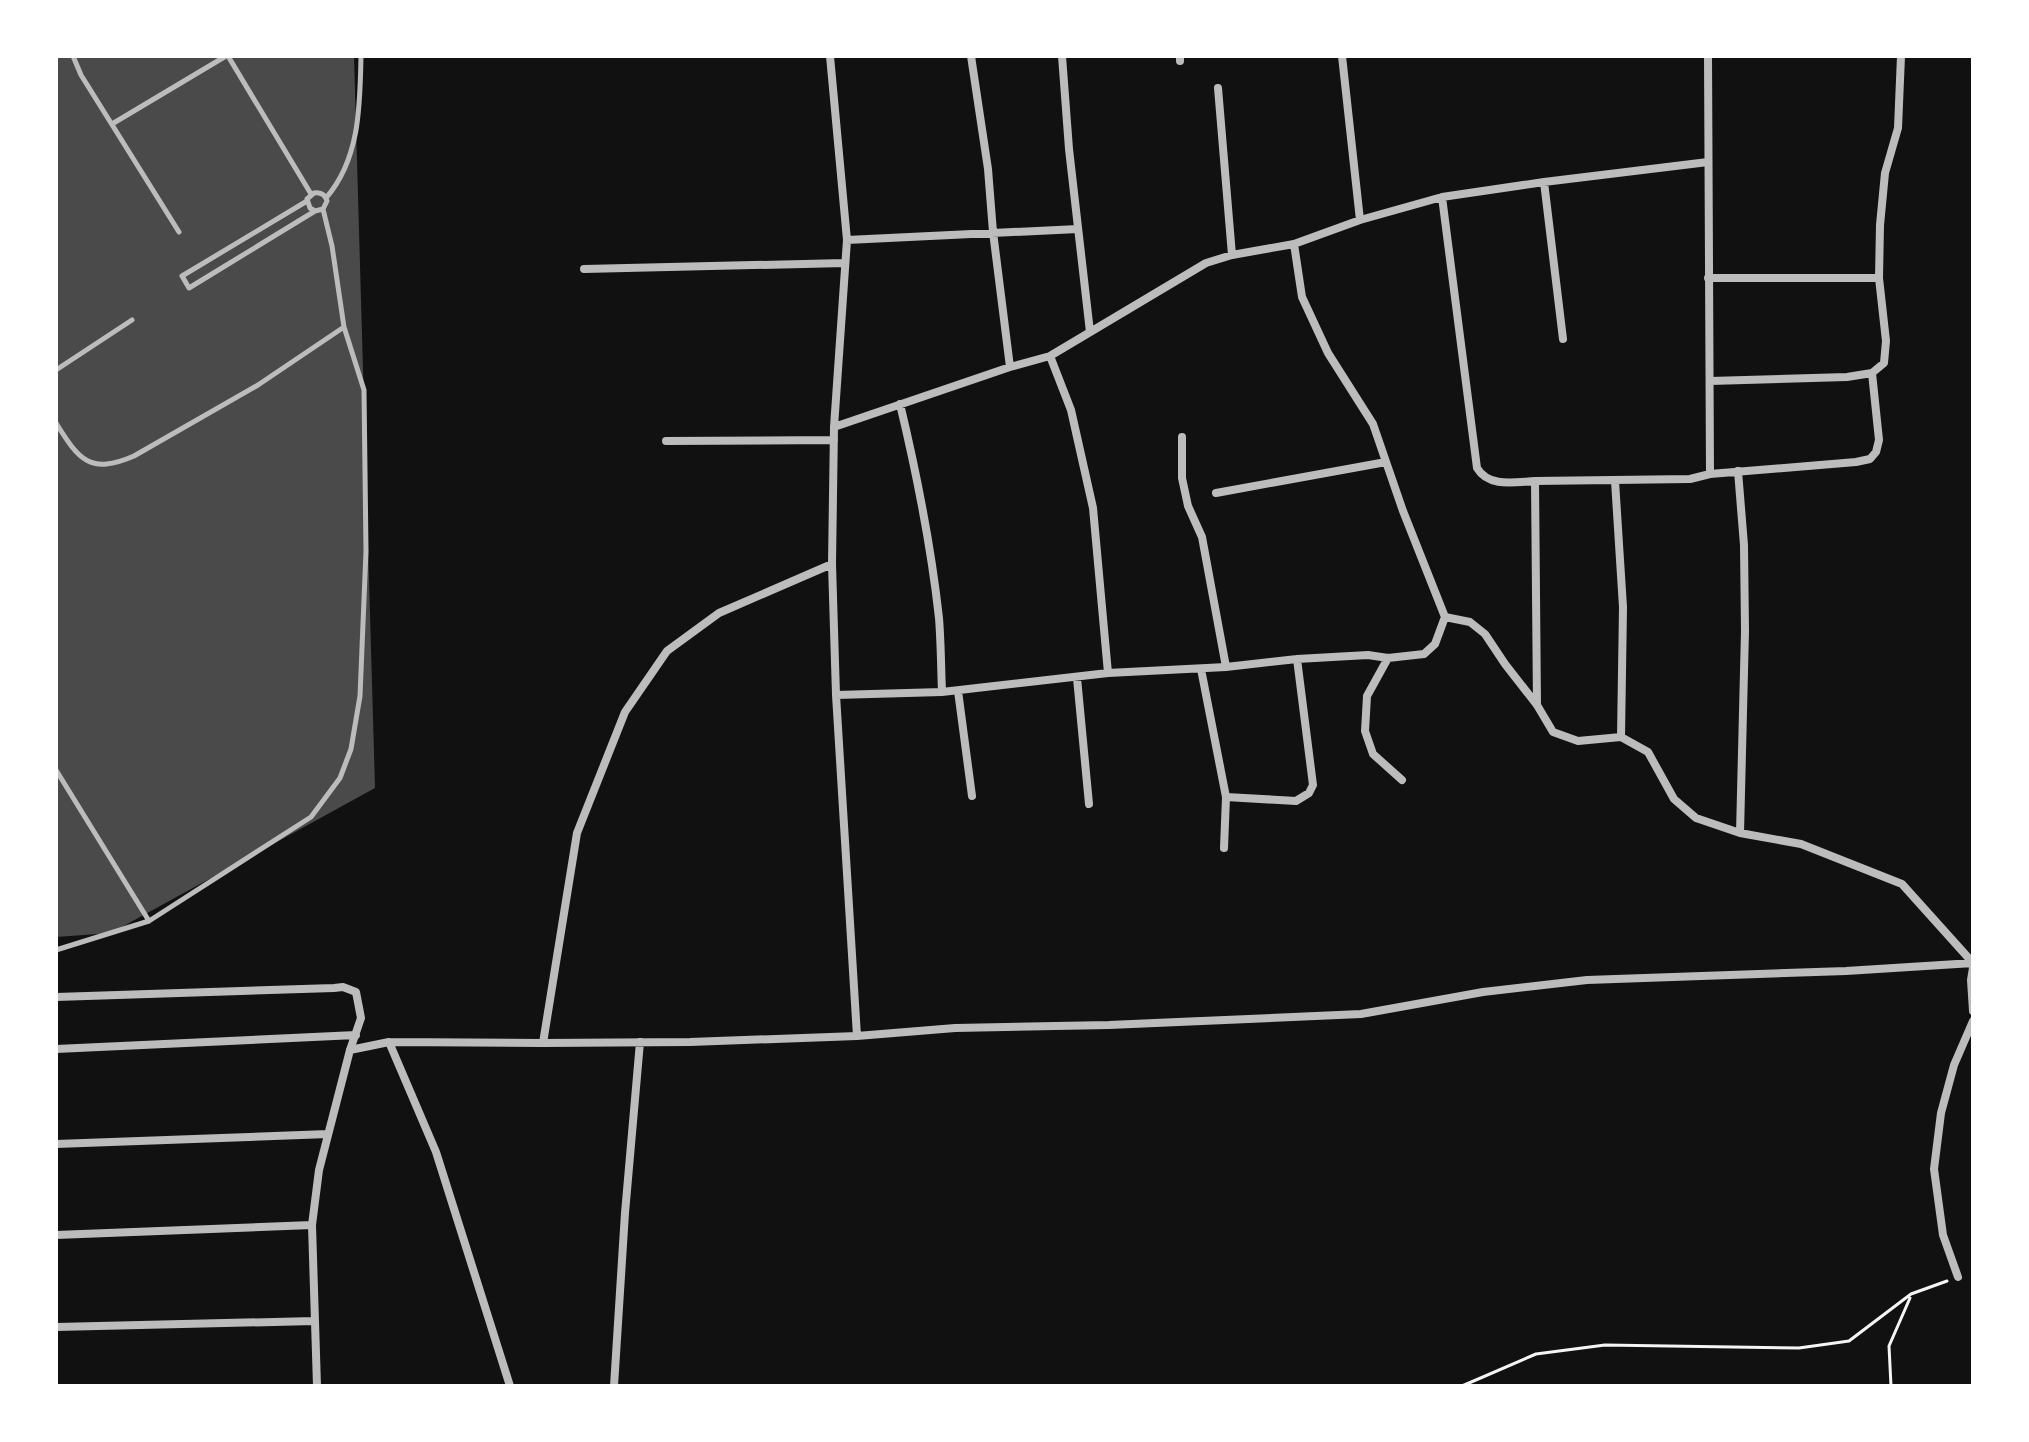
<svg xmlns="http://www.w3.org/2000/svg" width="2029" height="1442" viewBox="0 0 2029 1442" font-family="'Work Sans',sans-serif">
<rect width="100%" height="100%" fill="#111"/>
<path fill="#4a4a4a" d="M56,56H354L375,788L111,933L56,937Z"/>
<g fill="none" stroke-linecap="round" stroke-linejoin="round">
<path stroke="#f5f5f5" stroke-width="3" d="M1462,1386L1536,1354L1605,1345L1799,1348L1849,1341L1911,1294L1947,1281
M1891,1386L1889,1346L1910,1298"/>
<path stroke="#bcbcbc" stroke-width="5" d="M73,56L81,75L179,232
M228,56L311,194
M112,124L226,56
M326,198C360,159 360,105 361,56
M307,201L182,276L189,288L315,211L323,209L327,201C325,194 320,192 314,193L307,199L310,208L315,211
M56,370L132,320
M56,423C79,460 90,475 134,456L258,385L344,327
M56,770L149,921
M56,950L149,921L311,817L340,778L351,749L360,696L366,551L364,390L344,327L332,246L323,209"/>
<path stroke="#bcbcbc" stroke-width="8" d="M830,56L847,240L834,427L832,564L836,695L857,1036
M971,56L988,169L993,232L1010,367
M1062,56L1069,149L1090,332
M1180,56V61
M1342,56L1360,220
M1218,88L1232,255
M1544,182L1563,339
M1442,197L1477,468C1489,488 1515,482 1535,481
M847,240L1078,229
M1294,244L1302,297L1328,353L1373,424L1403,511L1445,617L1470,622L1485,634L1505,664L1537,705L1553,732L1578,741L1621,737L1648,752L1674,799L1696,818L1740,833L1801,844L1902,884L1973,963
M584,269L845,263
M1708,278H1879
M1050,356L1071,410L1093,508L1108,673
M1710,381L1847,377L1872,373L1884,363L1886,341L1879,278L1880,225L1885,173L1898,128L1901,56
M900,404C917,475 931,546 939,618C941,643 941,668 942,692
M834,427L1010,367L1050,356L1206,263L1232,255L1294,244L1360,220L1442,197L1544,182L1708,162
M1182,437V478L1188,506L1202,537L1226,667
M666,441L834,440
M1738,471L1744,545L1745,631L1740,833
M1710,474L1856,462L1870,459L1876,452L1879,440L1872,373
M1615,481L1623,607L1621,737
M1216,493L1386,462
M1388,658L1367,696L1365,731L1373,754L1402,780
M1201,669L1226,797L1224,848
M1077,678L1089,804
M958,691L972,796
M836,695L942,692L1108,673L1226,667L1297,659L1368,655L1388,658L1424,654L1435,644L1445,617
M1537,705L1535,481L1690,479L1710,474L1708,56
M1226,797L1296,801L1309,793L1313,785L1297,659
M1973,968L1971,980L1973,1011
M56,997L334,988L343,987L356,992L361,1018L350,1050L319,1170L312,1225L317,1386
M543,1043L690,1042L857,1036L955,1028L1109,1025L1361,1014L1483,992L1587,980L1846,971L1973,963
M56,1049L356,1035
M350,1050L389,1042
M56,1144L328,1134
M56,1235L312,1225
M1958,1277L1943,1235L1934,1169L1941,1113L1954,1065L1973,1021
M56,1327L314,1321
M510,1386L436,1152L389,1042L543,1043L577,833L625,712L667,651L719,613L832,564
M614,1386L625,1213L640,1042"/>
</g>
<rect width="2029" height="1442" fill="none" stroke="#ffffff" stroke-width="116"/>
</svg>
